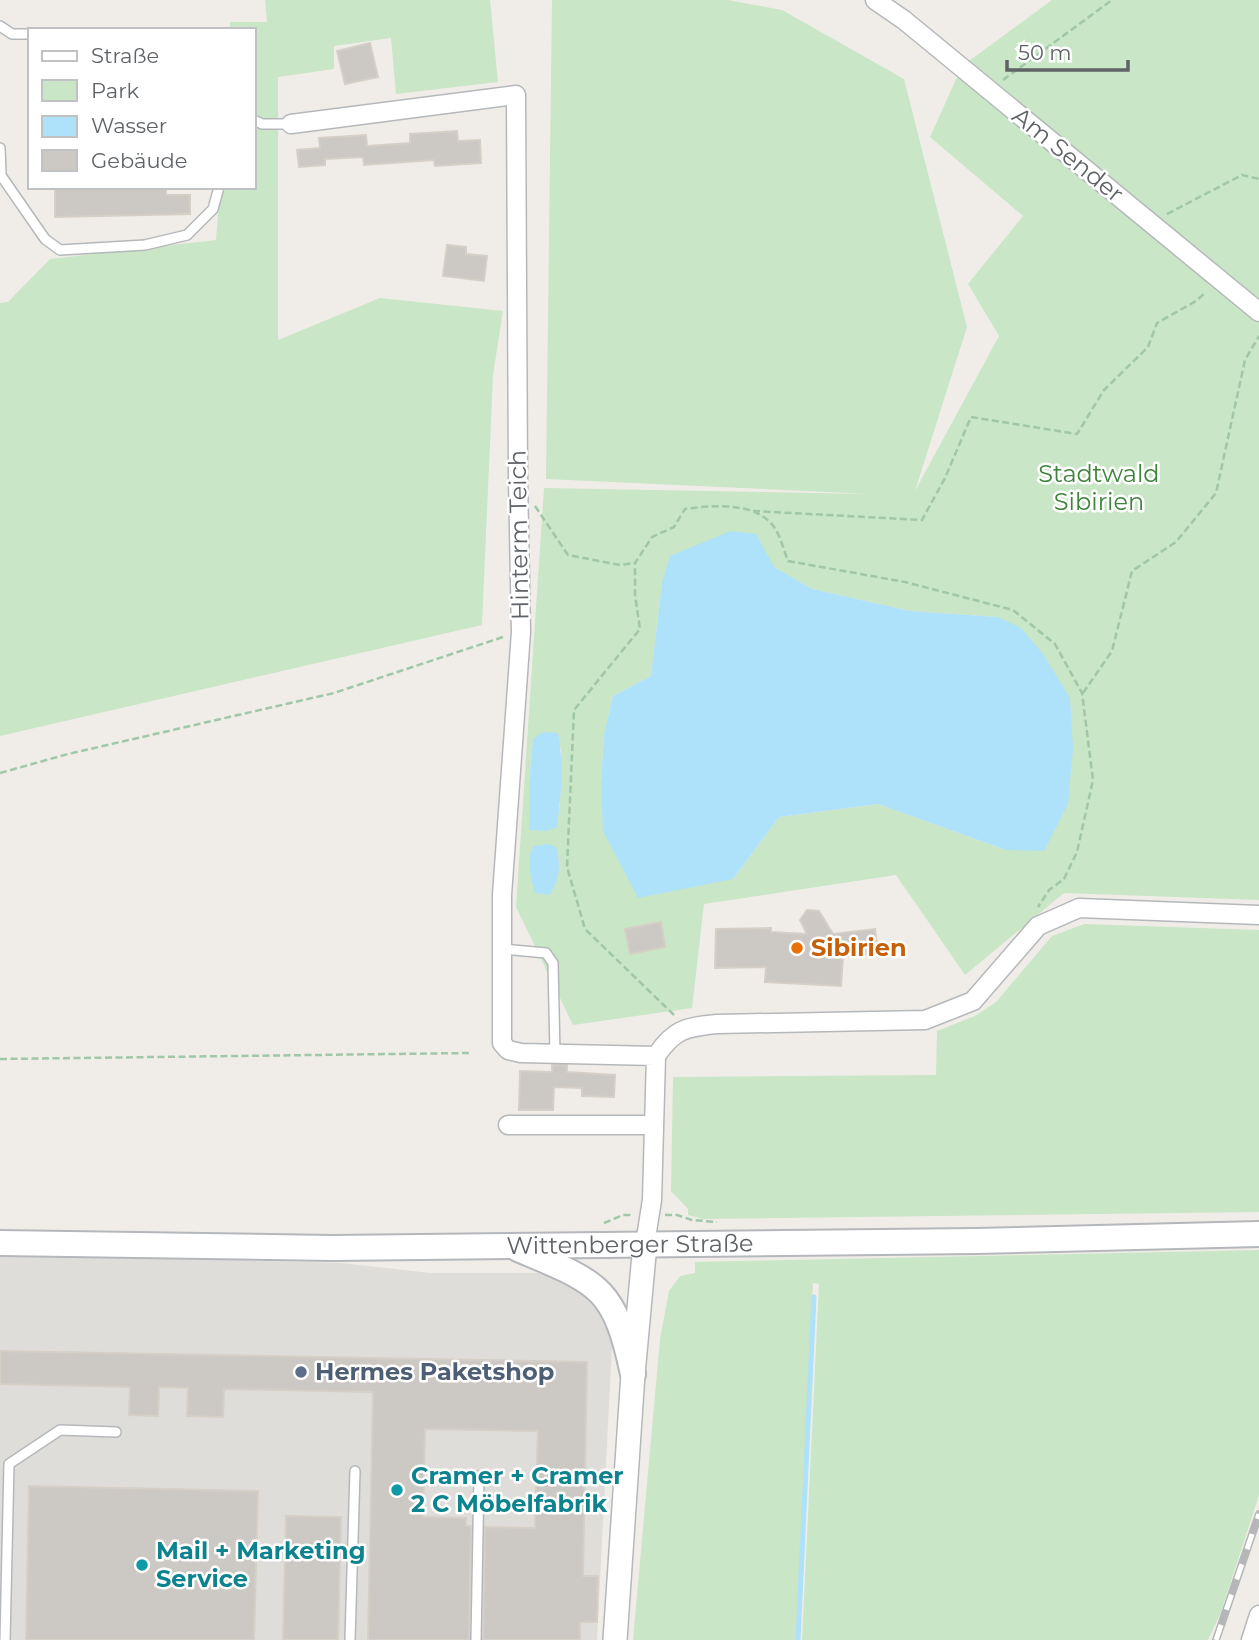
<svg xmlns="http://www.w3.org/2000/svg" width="1259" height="1640" viewBox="0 0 1259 1640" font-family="Montserrat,sans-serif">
<rect width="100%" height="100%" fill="#f0ede8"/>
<path fill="#dfddda" d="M0,1254L341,1263L431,1273H542L565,1279L586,1292L606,1318L612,1346L597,1640H0Z"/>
<path fill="#c9e6c6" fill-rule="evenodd" d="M265,0H490L498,82L396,94L391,38L334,46V69L278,77V340L380,298L503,311L493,375L482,625L0,736V303L8,302L50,259L216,240L220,187H254V30H230V22H267Z
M552,0H728L782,10L904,79L967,327L915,491L999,336L968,284L1023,216L930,137L962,66L1052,0H1259V900L1064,893L965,975L896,875L704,904L692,1008L573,1025L516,907L544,488L869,494L546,479ZM774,567L812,589L910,611L998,617L1006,850L878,804L779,817L733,879L601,783L604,734L613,696L651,676L662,583ZM533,739L561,748L560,806L546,831L529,829V781Z
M1084,924L1259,930V1212L703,1219L688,1215V1209L671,1191L673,1077L936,1075L937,1031L975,1016L996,1002L1052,936Z
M1259,1250V1495L1221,1612L1208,1640H802L819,1284L813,1283L796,1640H633L660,1339L669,1291L680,1276L695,1273V1262Z"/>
<path fill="#aee1fa" d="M731,531L756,534L774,567L812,589L910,611L998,617L1021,628L1043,654L1070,698L1073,748L1068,804L1044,851L1006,850L878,804L779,817L733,879L638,898L603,831L601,783L604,734L613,696L651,676L662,583L670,556Z
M543,732L558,733C564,764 561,796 557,827L546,831L529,830V781L533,739Z
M548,844L556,847C561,865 560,881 549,895L535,893C531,878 525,859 534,846Z"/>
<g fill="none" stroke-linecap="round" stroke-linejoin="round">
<path stroke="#aee1fa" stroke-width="5" d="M798,1640L814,1297"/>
</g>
<path fill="#ccc8c4" stroke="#d5cfc6" stroke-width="2" d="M370,43L378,77L345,84L337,51Z
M457,131L458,141L480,140L481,163L435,166L434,160L364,165L363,157L325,159V165L299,167L297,150L320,148L319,138L366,135L367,146L410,143V134Z
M55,187H166V195H190V214L55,217Z
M447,245L466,247V254L487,256L484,281L443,276Z
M807,910L819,911L833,934L875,929L878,953L843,957L841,986L765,982L766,967L715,968L716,929L771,928V932L807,934L800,920Z
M661,922L665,947L630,954L625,929Z
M552,1065H567V1072L615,1075L614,1097L582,1096V1088L554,1087L553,1110H519L520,1071L552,1072Z
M0,1351L587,1362L583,1576H598L597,1622H580V1640H483L485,1527L535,1528L538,1431L425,1429L423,1517L466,1518V1526H471L469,1640H368L373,1392L224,1389L223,1417L187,1416L188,1388L159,1387L158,1416L129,1415L130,1387L0,1384Z
M29,1486L258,1491L254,1640H26Z
M286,1516L341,1517L338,1640H283Z"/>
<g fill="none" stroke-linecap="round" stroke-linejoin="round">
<g stroke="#b5b8bb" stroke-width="12">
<path id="service" d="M0,26L12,34H30
M254,120L262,124H291
M0,148L1,174
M0,174L45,239L60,250L145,245L187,235L213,209L219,187
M502,949L546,953L553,963L555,1054
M5,1640L9,1464L60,1430L116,1432
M350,1640L355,1471
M476,1640L479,1476"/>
</g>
<g stroke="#b5b8bb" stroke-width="21">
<path id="minor" d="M875,0L904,20L1259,312
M291,124L516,95L518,479L521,632L502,895V1043L508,1050L521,1053L656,1056
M508,1125H653
M645,1244L652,1200L656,1056C674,1029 686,1027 717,1024L925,1020L973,1001L1038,926L1079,908L1259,915
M1251,1640L1259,1615"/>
</g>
<g stroke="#b5b8bb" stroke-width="26">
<path id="tertiary" d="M615,1640L633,1374L645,1244"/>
</g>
<g stroke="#b4b7bb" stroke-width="28">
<g id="secondary">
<path id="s1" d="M0,1243L332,1248L976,1241L1259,1234"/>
<path d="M518,1249C598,1283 614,1285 633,1374"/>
</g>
</g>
<path stroke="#a0c7a7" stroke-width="2.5" stroke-dasharray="7 3.5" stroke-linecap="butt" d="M1003,80L1112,0
M1167,214L1242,175L1259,179
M535,506L568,555L620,565L634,563
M753,511L922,520L945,478L971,417L1077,434L1104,390L1148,347L1157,323L1196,301L1206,292
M1083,693L1112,651L1132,571L1176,542L1216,493L1245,360L1259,336
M0,773L68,754L334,693L503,637
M674,1015L585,929L567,867L574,710L640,629L635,595V563L652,537L674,527L685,509C713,505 759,501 776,530C781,539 784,551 788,561L905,582L1013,610L1055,644L1082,693L1093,780L1077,852L1064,879L1049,890L1038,907
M0,1059L470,1053
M665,1215H677L692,1220L717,1222
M604,1223L623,1215H634"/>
<use href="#service" stroke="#fff" stroke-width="9"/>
<use href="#minor" stroke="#fff" stroke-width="18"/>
<use href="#tertiary" stroke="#fff" stroke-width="23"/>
<use href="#secondary" stroke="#fff" stroke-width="24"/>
<g stroke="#b5b6b7" stroke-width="8">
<path id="rail" d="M1216,1640L1259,1514"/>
</g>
<use href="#rail" stroke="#fff" stroke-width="5" stroke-dasharray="16" stroke-linecap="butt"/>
</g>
<circle fill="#e8710a" stroke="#fff" stroke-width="2.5" cx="797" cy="948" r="7"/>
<circle fill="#5c6f8a" stroke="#fff" stroke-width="2.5" cx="301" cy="1372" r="7"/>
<g fill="#0f9aa8" stroke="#fff" stroke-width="2.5">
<circle cx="397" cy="1490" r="7"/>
<circle cx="142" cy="1565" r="7"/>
</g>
<g text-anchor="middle" stroke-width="5" stroke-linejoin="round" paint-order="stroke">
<g font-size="24" fill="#5f6367" stroke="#fff">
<text transform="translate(1068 155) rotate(39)" y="8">Am Sender</text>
<text transform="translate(519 535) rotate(-91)" y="8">Hinterm Teich</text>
<text dy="8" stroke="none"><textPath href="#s1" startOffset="630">Wittenberger Straße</textPath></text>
</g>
<g font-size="24" fill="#3e833a" stroke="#fff">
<text x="1099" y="482">Stadtwald<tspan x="1099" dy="28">Sibirien</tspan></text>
</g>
<g font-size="24" font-weight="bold" fill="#c56008" stroke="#fff" text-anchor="start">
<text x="811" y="956">Sibirien</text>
</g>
<g font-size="24" font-weight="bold" fill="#4e5e75" stroke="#fff" text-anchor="start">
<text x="315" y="1380">Hermes Paketshop</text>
</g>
<g font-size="24" font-weight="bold" fill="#0d838f" stroke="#fff" text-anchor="start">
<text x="411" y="1484">Cramer + Cramer<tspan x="411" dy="28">2 C Möbelfabrik</tspan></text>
<text x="156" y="1559">Mail + Marketing<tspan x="156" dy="28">Service</tspan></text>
</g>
</g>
<rect x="28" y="28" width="228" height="161" fill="#ffffff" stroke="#bfc1c2" stroke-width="2"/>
<rect x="42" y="51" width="35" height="10" fill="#ffffff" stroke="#bfc1c2" stroke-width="2"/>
<text x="91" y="63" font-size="21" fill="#5f6367">Straße</text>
<rect x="42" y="80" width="35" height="21" fill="#c9e6c6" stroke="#bfc1c2" stroke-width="2"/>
<text x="91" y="98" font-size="21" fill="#5f6367">Park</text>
<rect x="42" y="116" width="35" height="21" fill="#aee1fa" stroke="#bfc1c2" stroke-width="2"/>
<text x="91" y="133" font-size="21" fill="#5f6367">Wasser</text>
<rect x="42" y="150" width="35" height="21" fill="#ccc8c4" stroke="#bfc1c2" stroke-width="2"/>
<text x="91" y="168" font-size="21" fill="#5f6367">Gebäude</text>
<path d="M1007 60v10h121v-10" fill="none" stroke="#5f6367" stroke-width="3.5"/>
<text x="1018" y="60" font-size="21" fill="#5f6367" stroke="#ffffff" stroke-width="5" paint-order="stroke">50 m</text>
</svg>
